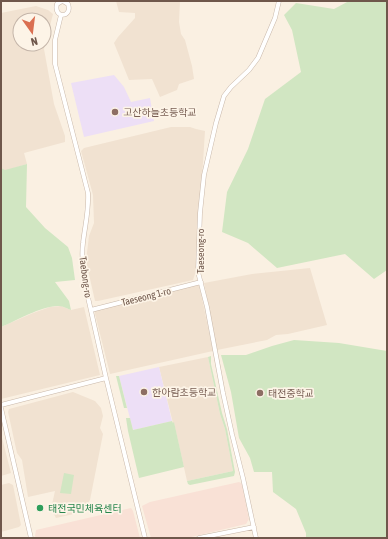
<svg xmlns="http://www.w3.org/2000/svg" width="388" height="539" viewBox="0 0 388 539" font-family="'Asap Condensed','Noto Sans KR',sans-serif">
<rect width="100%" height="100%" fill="#faf0e2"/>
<path fill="#f1e2d1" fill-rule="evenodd" d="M116,1H180L179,22L181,34L185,40L192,66L194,79L179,84L177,90L160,97L152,79L129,80L114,43L118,37L135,18V13L119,12Z
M36,6L48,10L53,14L44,49L54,104L65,136V142L24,153L27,164L5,171L1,168V13ZM20,20H44V44H20Z
M171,127H190L196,129L205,131L196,271L193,280L98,301H95L86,261L89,236L94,223L93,195L81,151L84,148Z
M310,268L327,325L288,334L276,335L267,340L217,350L204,283L252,274Z
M199,284L213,351L110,374L94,310Z
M61,306L71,310L84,307L100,375L1,399V327L33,313L50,307Z
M208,357L220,414L225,429L233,471L187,481L174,423H173L159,367Z
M73,392L95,401L101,408L103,416L100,428L103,434L90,500L85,508L78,513L56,518L51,509L55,491L28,497L22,460L17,453L8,412L9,409Z
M1,434L11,473L1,476Z
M9,483L13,485L21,525L19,527L1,532V485Z"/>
<path fill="#f9e1d6" d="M239,482L242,484L249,519L246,524L187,538H151L142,506L150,502Z
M131,508L133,511L140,538H36L35,536L36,530Z"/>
<path fill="#eddff6" d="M114,75L124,87L131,102L150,98L154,121L84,137L71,83Z
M159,367L172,421L133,430L119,376Z"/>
<path fill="#d1e6c2" d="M349,1H387V270L374,279L345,254L277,268L248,243L222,232L227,192L248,149L265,99L301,72L292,30L284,15L296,3L334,9Z
M27,164L26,207L45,228L68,247L72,258L75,280L55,282L69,301L71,310C68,309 63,306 59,306C43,305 16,321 1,327V168L5,170Z
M294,340L339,343L387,351V538H306V533L296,509L273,492L272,472H254L250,458L239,438L231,392L221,355H246L272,346Z
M211,356V364L222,413L227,429L235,472L234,476L190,485L188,484L187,481L233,471L225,429L220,414L208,357Z
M119,376L127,408H124L116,376Z
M126,418H130L133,430L172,421L173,423L174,422L184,467L139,478L128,431Z
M64,473L74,475L71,494L60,493Z"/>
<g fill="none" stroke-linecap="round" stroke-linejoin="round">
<g stroke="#c9b8aa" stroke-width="5">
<path id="minor" d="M62,1L57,4C53,19 73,18 68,4L63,1
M61,15L55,40V64L88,193C89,211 85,225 83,243C81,257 83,270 85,284L106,378L145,538
M91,310L201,282
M1,405L106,378
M1,408L31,538
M199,538L254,527
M256,538L243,478L232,434L223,393L207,307L198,272L200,213L204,175L216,123L224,96L231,87L249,70L258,58L275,18L279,1"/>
</g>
<use href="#minor" stroke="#fff" stroke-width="4"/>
</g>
<g fill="#8d6e63" stroke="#fdf4e7" stroke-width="1.5">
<circle cx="115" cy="112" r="4"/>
<circle cx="144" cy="392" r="4"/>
<circle cx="260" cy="393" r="4"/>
</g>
<circle fill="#2e9e5b" stroke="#fdf4e7" stroke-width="1.5" cx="40" cy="508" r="4"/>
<g text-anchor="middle" stroke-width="3.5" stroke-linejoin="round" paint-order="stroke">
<g font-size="10" fill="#785e54" stroke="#fdf4e7" text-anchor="start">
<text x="123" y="116">고산하늘초등학교</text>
<text x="152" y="396">한아람초등학교</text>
<text x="268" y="397">태전중학교</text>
</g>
<g font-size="10" fill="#6f574b" stroke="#fdf4e7">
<text transform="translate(200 251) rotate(-90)" y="4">Taeseong-ro</text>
<text transform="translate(86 277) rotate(82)" y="4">Taebong-ro</text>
<text transform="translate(146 296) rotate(-14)" y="4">Taeseong 1-ro</text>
</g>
<g font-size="10" fill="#27864d" stroke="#fdf4e7" text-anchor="start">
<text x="48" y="512">태전국민체육센터</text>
</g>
</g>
<rect width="388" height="539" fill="none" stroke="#6f574b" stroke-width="4"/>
<g transform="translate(32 32) rotate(166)"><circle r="19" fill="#fdf4e7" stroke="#c4b5a9"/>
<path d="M0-3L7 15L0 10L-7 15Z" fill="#da6f51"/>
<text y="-6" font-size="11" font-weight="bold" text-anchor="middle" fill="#6f574b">N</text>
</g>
</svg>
